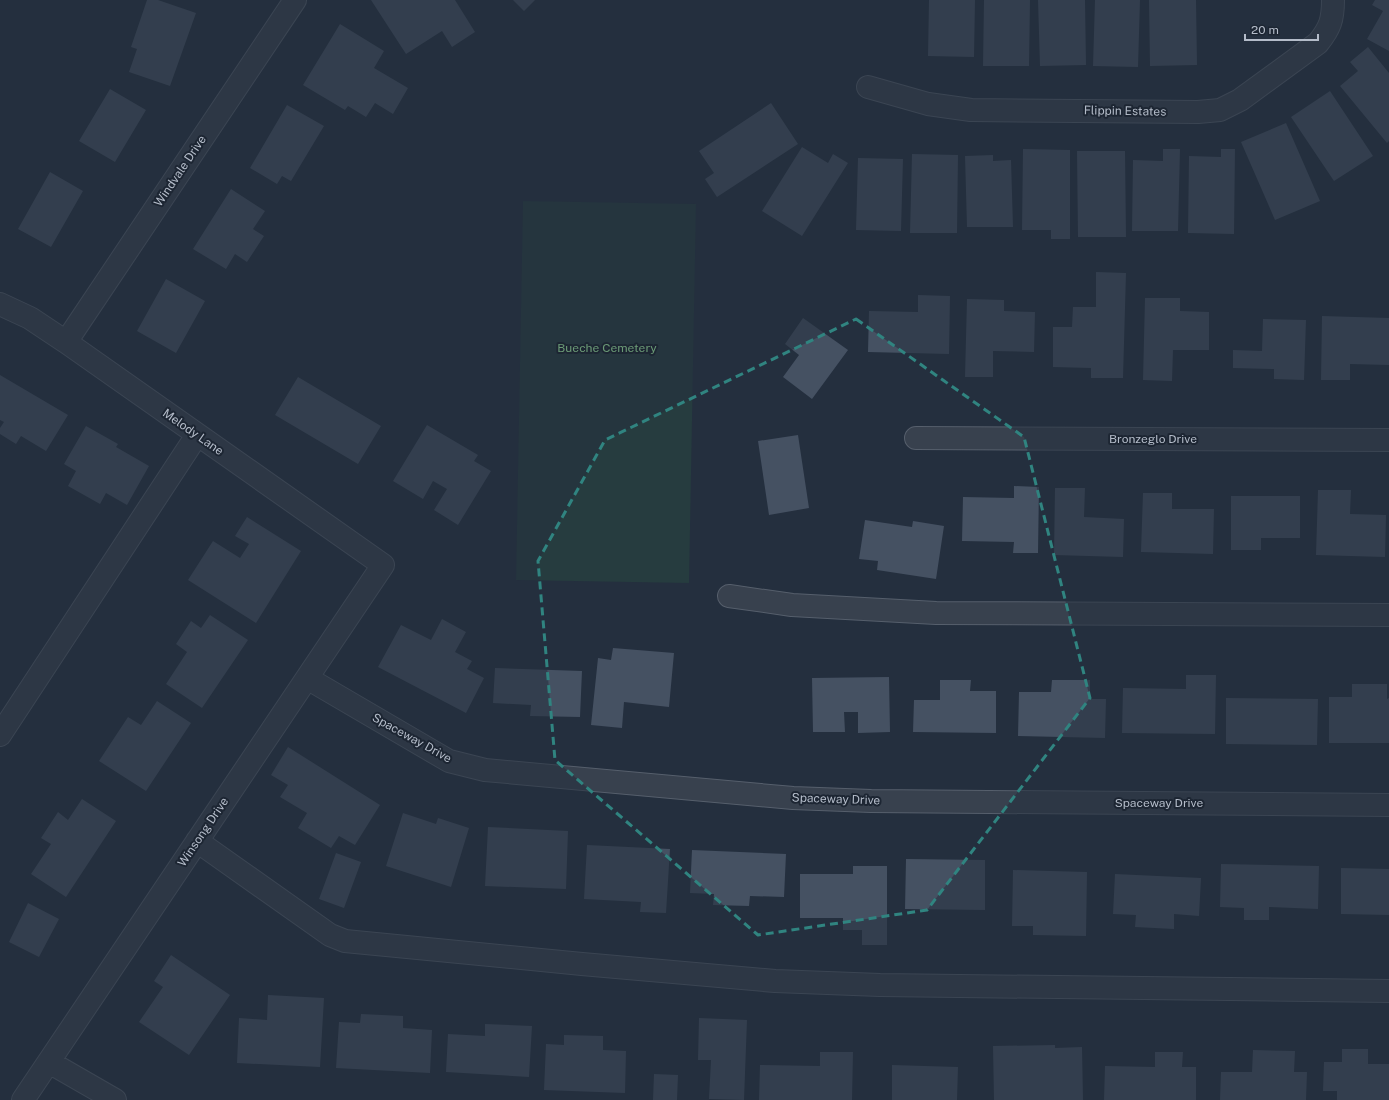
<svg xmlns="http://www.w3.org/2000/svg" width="1389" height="1100" viewBox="0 0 1389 1100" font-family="'Public Sans',sans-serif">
<rect width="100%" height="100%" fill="#242f3e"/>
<path fill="#263c3f" d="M523,201L696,204L689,583L516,580Z"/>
<path fill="#455162" d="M147,0H158L196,13L170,86L129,72L137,49L131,47Z
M371,0H455L475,32L452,47L442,31L406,54Z
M513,0H535L524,11Z
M929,0H975L974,57L928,56Z
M984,0H1030L1029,66H983Z
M1038,0H1085L1086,65L1040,66Z
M1095,0H1140L1138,67L1093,66Z
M1149,0H1196L1197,65L1150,66Z
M1375,0H1389V51L1367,39L1383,11L1372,5Z
M340,24L384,51L374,68L408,88L393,114L375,103L366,117L348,106L345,110L303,85Z
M1368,47L1389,73V141L1387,143L1340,86L1358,71L1350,62Z
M110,89L146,110L115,162L79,141Z
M1330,91L1373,156L1334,181L1291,117Z
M771,103L798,144L717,197L705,179L714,173L699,151Z
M287,105L324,126L291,181L282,176L277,184L250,168Z
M1286,123L1320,201L1275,220L1241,142Z
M802,147L828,163L833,154L848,163L802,236L762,211Z
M1023,149L1070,150V239H1051V230H1022Z
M1163,149H1180L1178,231H1132L1133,160L1163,161Z
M1221,149H1235L1234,234L1188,233L1189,156L1221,157Z
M1077,151H1125L1126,237H1078Z
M912,154L958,155L957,233H910Z
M993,155V161L1011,160L1013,227H967L965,156Z
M858,158L903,159L901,231L856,230Z
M50,172L83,191L51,247L18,229Z
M231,189L265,211L253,229L264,236L247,262L235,254L226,269L193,249Z
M1096,272L1126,273L1123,378H1091V368L1053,367V327H1072L1073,307H1096Z
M166,279L205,301L176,353L137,331Z
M918,295L950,296L949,354L868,352L869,311L918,312Z
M1145,298H1180V311L1209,312V350H1173L1172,381L1143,380Z
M967,299L1004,300V311L1035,312L1034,352L993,351V377H965Z
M1322,316L1389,318V365L1350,364V380H1321Z
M803,318L848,350L812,399L783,377L799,355L785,344Z
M1263,319L1306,320L1304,380L1274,379V369L1233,368V350L1262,351Z
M0,375L68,415L46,451L21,436L16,444L0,434V428L4,422L0,420Z
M298,377L381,426L358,464L275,415Z
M427,425L478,455L474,461L491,471L458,525L434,510L447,489L433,481L423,499L393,481Z
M86,426L118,444L116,447L149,466L127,505L106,493L100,504L68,486L76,471L64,464Z
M798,435L809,508L769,515L758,441Z
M1014,486L1039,487L1038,553H1013L1014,542L962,541L963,497L1014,498Z
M1055,488H1085L1084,517L1124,519L1123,557L1054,555Z
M1318,490H1351L1350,514L1386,515L1385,557L1316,555Z
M1143,493H1172V509H1214L1213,554L1141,552Z
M1231,496H1300V538H1261V550H1231Z
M247,517L301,551L256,623L188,580L213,541L240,558L249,544L235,536Z
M865,520L912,527L913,521L944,526L936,579L877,570L878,561L859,559Z
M210,615L248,640L202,708L166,684L187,652L176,644L191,621L201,628Z
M442,619L466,632L455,652L472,661L467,669L484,678L466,713L378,667L401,625L431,640Z
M613,648L674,653L669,707L624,702L622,728L591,725L598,658L611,660Z
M495,668L582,671L580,717L530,716L531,705L493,703Z
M1186,675H1216L1215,734L1122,733L1123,688L1186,689Z
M889,677L890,732L858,733V712H844L845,732H813L812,678Z
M940,680H971L970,691H996V733L913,732L914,700H940Z
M1052,680H1090V699H1106L1105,738L1018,736L1019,692H1051Z
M1352,684H1387V699L1389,698V743H1329V697H1352Z
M1226,698L1318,699L1317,745L1226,744Z
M157,701L191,723L146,791L99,761L128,717L141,725Z
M288,747L380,805L355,845L339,836L331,848L298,828L307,813L280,797L288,785L271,775Z
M82,799L116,821L66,897L31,874L51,844L41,838L58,812L68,820Z
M403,813L436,824L438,818L469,828L451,887L386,866Z
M488,827L568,831L566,889L485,886Z
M587,845L670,849L666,913L640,912L641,902L584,899Z
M692,850L786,854L784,897L750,896L749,906L713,905L714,894L690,893Z
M336,853L361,862L344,908L319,899Z
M906,859L985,860V910L905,909Z
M1221,864L1319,866L1318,909L1269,907V920H1244V908L1220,907Z
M853,866H887V945H862V930H843V918H800V874H853Z
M1341,868L1389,869V915L1341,914Z
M1013,870L1087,872L1086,936L1033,935V926H1012Z
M1115,874L1201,878L1199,916L1174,914V929L1135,927L1136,915L1113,914Z
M28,903L59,919L39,957L9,942Z
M171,955L230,995L189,1055L139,1022L163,987L154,981Z
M268,995L324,998L320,1067L237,1063L239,1018L267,1020Z
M361,1014L403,1016V1028L432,1030L430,1073L336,1068L339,1022L360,1023Z
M699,1018L747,1020L744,1100L709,1099L711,1060H698Z
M485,1024L532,1026L529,1077L446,1072L448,1034L485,1036Z
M564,1035L603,1036V1050L626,1051L625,1093L544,1090L546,1044L564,1045Z
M1055,1045V1048L1082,1047L1083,1100H994L993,1046Z
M1342,1049H1368V1064H1389V1100H1337V1091H1323L1324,1062H1342Z
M1253,1050L1295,1051L1294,1072H1307L1306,1100H1220L1221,1072H1252Z
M820,1052H853L852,1100H759L760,1065L820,1066Z
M1155,1052H1183L1182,1067H1196V1100H1104L1105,1066L1155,1067Z
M892,1065L958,1067L957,1100H892Z
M654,1074L678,1075L677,1100H653Z"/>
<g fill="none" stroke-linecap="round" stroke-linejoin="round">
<g stroke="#565f6c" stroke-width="24">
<path id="minor" d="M868,87L928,104L971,110L1198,112L1220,110L1240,100L1318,43C1330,28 1333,20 1333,0
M0,304L30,318L66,342L383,565L23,1100
M66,342L295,0
M916,438L1389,440
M729,596L792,605L936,613L1389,615
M307,678L449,761L485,770L793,798L871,801L1389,805
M0,735L197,435
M197,841L330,935L345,941L582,964L775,981L880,985L1389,991
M49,1062L115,1100"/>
</g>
<use href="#minor" stroke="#38414e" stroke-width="22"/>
</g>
<path d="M0 0H1389V1100H0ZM856,319L1024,437L1090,698L927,910L758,935L555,760L538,561L605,440Z" fill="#242f3e" fill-opacity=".55" fill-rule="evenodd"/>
<path fill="none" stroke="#308480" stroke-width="3" stroke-dasharray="8 5" stroke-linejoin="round" d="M856,319L1024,437L1090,698L927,910L758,935L555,760L538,561L605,440Z"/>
<g text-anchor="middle" stroke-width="4" stroke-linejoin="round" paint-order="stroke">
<g font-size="12" fill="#b4bcc9" stroke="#1d2633">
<text transform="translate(1125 111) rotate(1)" y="4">Flippin Estates</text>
<text transform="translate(180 171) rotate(-56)" y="4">Windvale Drive</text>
<text transform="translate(193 432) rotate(35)" y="4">Melody Lane</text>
<text x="1153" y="443">Bronzeglo Drive</text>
<text transform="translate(412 738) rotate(29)" y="4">Spaceway Drive</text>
<text transform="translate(836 799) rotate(2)" y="4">Spaceway Drive</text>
<text x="1159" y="807">Spaceway Drive</text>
<text transform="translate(203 832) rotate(-56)" y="4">Winsong Drive</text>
</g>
<g font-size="12" fill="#6b9a76" stroke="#1d2633">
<text x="607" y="352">Bueche Cemetery</text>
</g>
</g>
<path d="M1245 34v6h73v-6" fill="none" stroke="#b4bcc9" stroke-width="2"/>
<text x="1251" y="34" font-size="12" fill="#b4bcc9" stroke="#1d2633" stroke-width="3" paint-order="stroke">20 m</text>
</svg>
